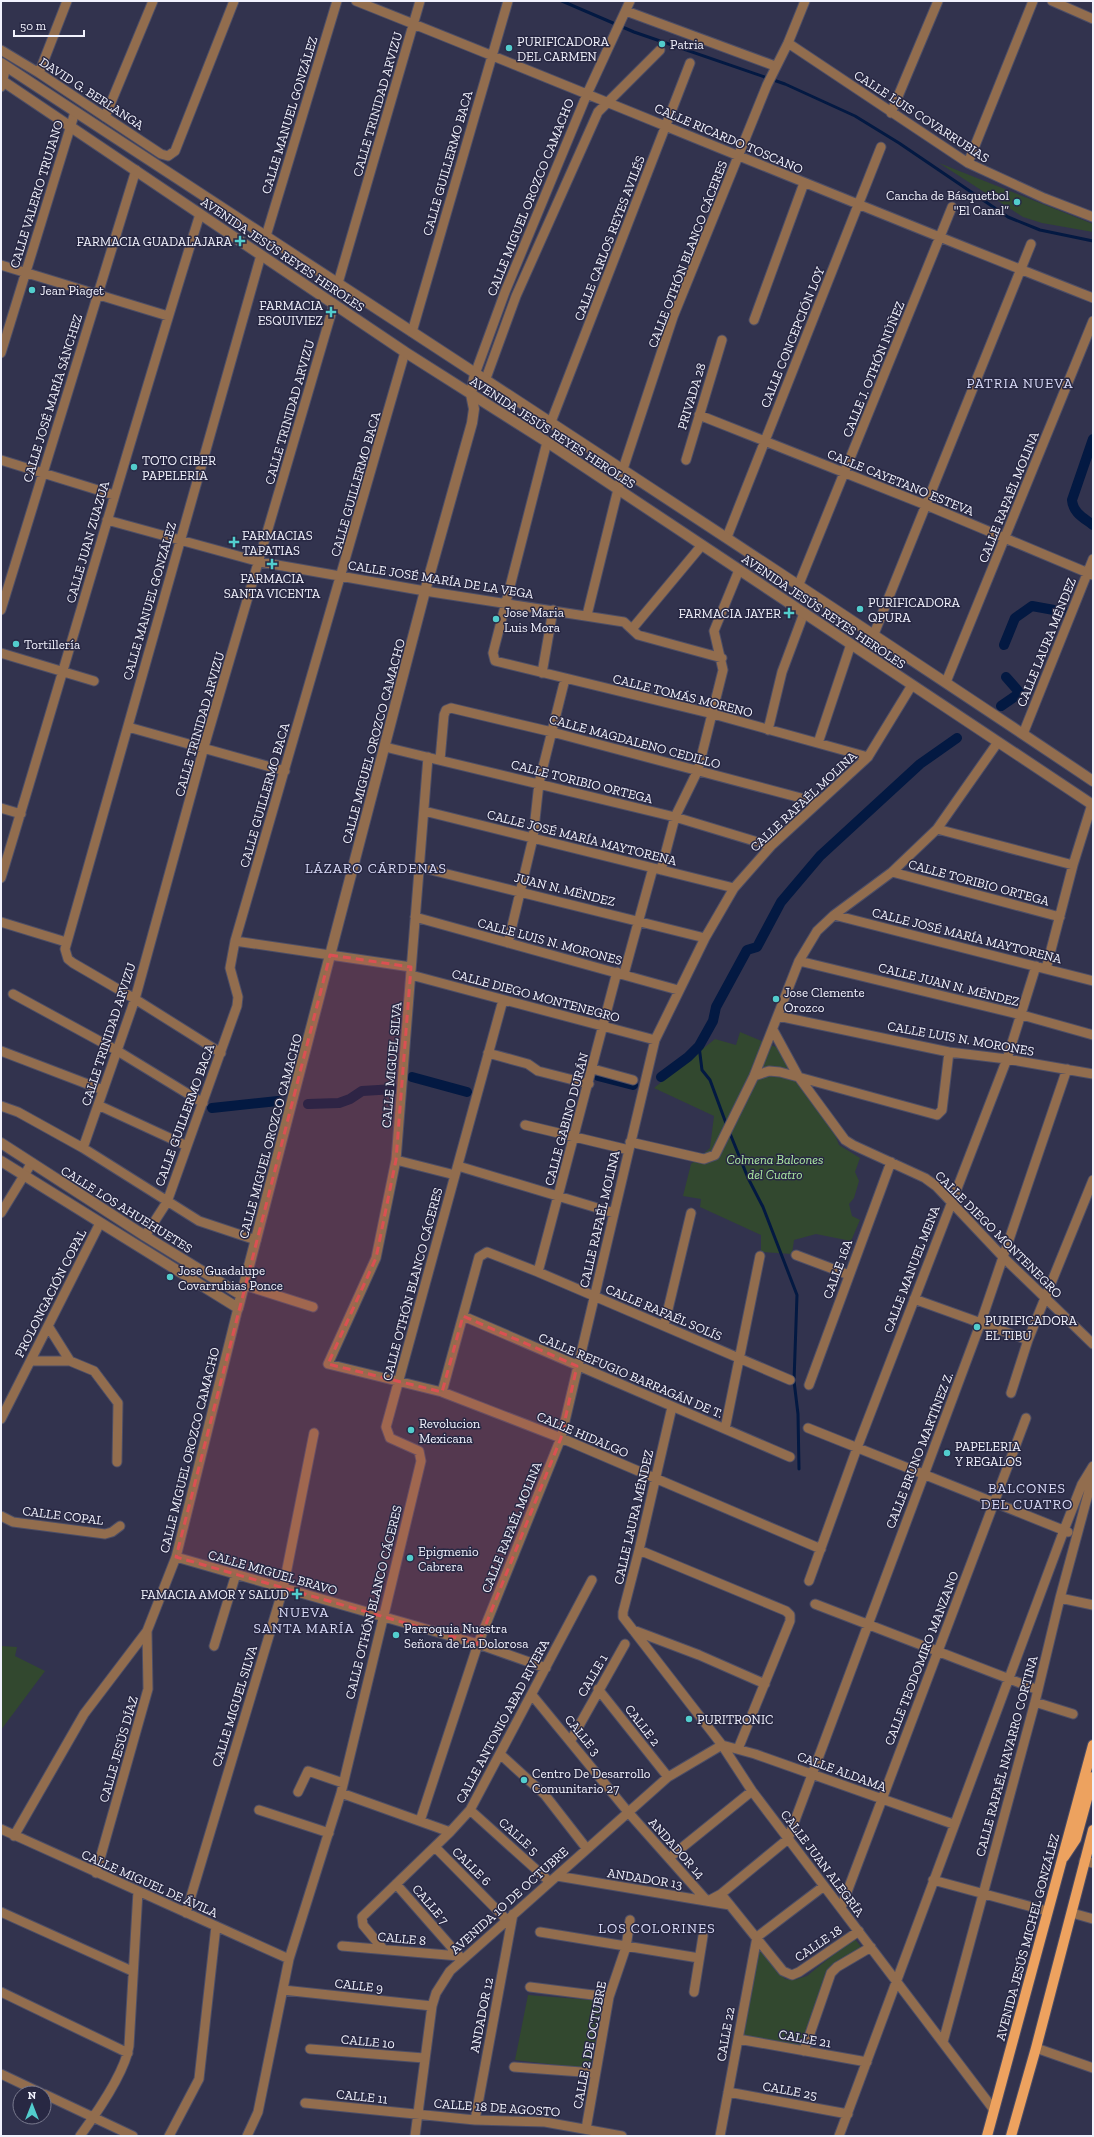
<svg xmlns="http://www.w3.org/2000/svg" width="1094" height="2137" viewBox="0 0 1094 2137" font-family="'Zilla Slab',serif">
<rect width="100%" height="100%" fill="#32334e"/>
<path fill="#32482f" d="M939,163L1093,224V232L1042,223L1023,217Z
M740,1032L776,1047L834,1132L839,1145L860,1158L855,1172L859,1181L854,1198L849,1204L852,1216L860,1220L851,1241L816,1234L794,1240L792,1254L761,1252V1235L700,1207L701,1199L683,1196L691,1164L710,1148L714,1116L654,1088L715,1039L736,1045Z
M1,1646L17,1647L15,1656L45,1671L1,1730Z
M854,1938L862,1948L829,1970L801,2048L741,2037L759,1945L785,1979L794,1980L807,1976Z
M528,1995L603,2001L590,2069L515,2060Z"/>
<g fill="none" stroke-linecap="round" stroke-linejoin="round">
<path stroke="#031942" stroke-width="3" d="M562,1L634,32L785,84L855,116L899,143L1008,217L1040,230L1093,241
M699,1046L702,1070L710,1080L727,1126
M729,1131L748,1178L763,1207L797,1295L794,1381L798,1414L799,1469"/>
<path stroke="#031942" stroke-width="10" d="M1093,439L1072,500C1073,513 1084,518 1093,525
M1004,645L1015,618L1032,606L1065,612
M1001,706L1020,693L1006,677
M598,1076L633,1085
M412,1077L467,1092
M661,1077L688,1057L699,1046L713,1021L716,1007L747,950L757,947L781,902L820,856L920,764L957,738
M308,1104L339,1103L350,1099L362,1091L395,1089
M212,1108L278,1101"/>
<g stroke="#4d4e66" stroke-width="11">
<path id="minor" d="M356,1C602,99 846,201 1093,298
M1052,1L1093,19
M626,11L775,66
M788,43L968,163L1044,198L1093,217
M1,50L39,73L161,154L168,156L175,151L234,1
M39,73L67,1
M1,87L6,67
M891,113L938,1
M105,117L153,1
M968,163L1033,1
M266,236L337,1
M1,265L168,316
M338,283L420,1
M754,320L804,183
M412,332L508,1
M1,353L75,112
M475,374L505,292L587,94L630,1
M485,381L516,296L598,112L660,50
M699,415L926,505L1093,575
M551,422L690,63
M547,442L493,653L495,661L713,714L868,757
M1,460L114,495
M686,460L722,340
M107,520L260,562L425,591L624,622L638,635L722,658
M727,537L881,147
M799,584L952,207
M1,610L136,170
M587,615L623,469L673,317L767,85L788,43L805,1
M632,629L702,545
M874,634L1031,244
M1,653L94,681
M542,673L553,610
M946,682L1093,321
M128,727L285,771
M768,730L782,672L804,613
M1023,734L1093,559
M818,743L851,644
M385,747L675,817L771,846
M428,757L396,1160L376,1258L328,1364L442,1392L561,1438L821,1549
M440,760L444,715L446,710L451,708L552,732L816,802
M1,808L21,814
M424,811L734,888
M937,829L1073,865
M419,867L705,938
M661,870L675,817L698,770L723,670L714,631L739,570
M892,872L1060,917
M1,878C68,657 131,435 200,214
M834,915L1093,981
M415,917L678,990
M1,922L66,942
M235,941L411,967
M508,943L533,838L539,783L565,679
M799,961L1022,1015L1093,1035
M1046,969L1073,865L1092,804
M624,974L653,868
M411,975L655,1040
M13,994L116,1050L203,1103
M778,1016L949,1052L1007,1059L1093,1074
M773,1030L798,1076L845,1140L853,1145L925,1178L936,1186L1003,1257L1093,1344
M1,1051L103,1090
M221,1053L135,999L73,963L68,959L65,949L261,255
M488,1053L528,1064L538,1071L589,1084
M593,1069L633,1080
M754,1076L769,1071L780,1072L937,1115L942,1110L949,1052
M98,1105L187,1146
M1,1106L18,1112L83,1148L199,1221L256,1240
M525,1125L629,1150
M630,1142L704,1159L715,1155L754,1076L799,961L817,931L834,915L892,872L937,829L998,742
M83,1148L135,999L204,747L334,304
M396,1160L455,1175
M458,1166L614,1213
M1,1213L31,1164
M145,1236L167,1202L237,1006L238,997L230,968L235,941L405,352
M796,1255L849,1275
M538,1272L617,972
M244,1285L313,1307
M914,1299L1028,1340
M463,1316L790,1457
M48,1326L70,1361
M664,1326L691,1213
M31,1361H70L94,1371L118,1403L117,1462
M809,1385L891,1162
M442,1392L479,1257L487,1252L538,1272L790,1380
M1011,1393L1028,1340L1093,1180
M672,1407L639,1550L623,1612V1617L722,1745L752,1791L994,2110
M1,1419L100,1223
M808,1428L1068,1532
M725,1429L760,1256
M1,1516L13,1522L105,1534L112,1532L120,1526
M639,1550L786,1611L790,1615V1621L738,1749
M176,1557L478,1644L546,1668
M809,1581L857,1448L1007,1059L1036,966
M1060,1598L1093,1605
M815,1604L1038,1690
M633,1630L699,1655L765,1684
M214,1646L236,1574
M598,1689L668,1777
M532,1695L628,1812L707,1901
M1035,1702L1073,1714
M571,1740L625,1644
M500,1754L545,1795L587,1849
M298,1792L308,1771L343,1783
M341,1793L450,1832
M259,1810L329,1833
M470,1810L550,1882
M420,1821L478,1644L561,1438L655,1040L705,938L734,888L771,846L868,757L912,685
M1,1829L289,1959
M14,1836L84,1714L147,1631L176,1557L238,1308
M435,1847L507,1920
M669,1858L752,1791
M1084,1861L1093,1863
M96,1873L148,1689L147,1631
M557,1876L730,1905
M933,1880L1047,1911
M396,1884L461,1958
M721,1894L783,1971L792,1975L799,1972L859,1931
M708,1901L721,1894L788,1839L981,1322L1067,1069
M841,1908L1026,1418
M1,1912L132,1971
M186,1913L283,1589L314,1433
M1072,1913L1093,1919
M540,1932L699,1958
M342,1946L459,1956
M383,1949L363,1925L362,1917L450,1832L470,1810L592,1580
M530,1987L609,1997
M283,1990L432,2006
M1,1992L128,2053
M694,1992L703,1936
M738,2039L867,2062
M943,2042L1035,1702L1060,1598L1093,1476
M1036,2048L1093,2068
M310,2049L424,2058
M804,2051L831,1973L837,1967L871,1947
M514,2067L595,2073
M1,2074L41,2093
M728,2092L848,2114
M44,2094L133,2136
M305,2103L475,2120L545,2122L622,2136
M475,2120L513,1914
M586,2129L609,1997L626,1947L630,1920
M80,2136C96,2114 125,2073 129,2046L138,1891
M169,2136L199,2079L216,1926
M247,2136L258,2112L289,1959L341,1793L421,1461L419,1451L390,1438L386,1427L503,1000
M415,2136L432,2006L436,1993L450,1971L668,1777L722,1745L755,1754L953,1824
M720,2136L757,1937L824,1886
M839,2136L1064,1530L1082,1484L1093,1466"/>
</g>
<g stroke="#4d4e66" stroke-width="12">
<path id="tertiary" d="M1,63C365,302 731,538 1093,781
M1,80L405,352L547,442L1093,805
M1,1143L145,1236L241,1295
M1,1161L238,1308L425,591L472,423L474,409L471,394L475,374"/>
</g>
<g stroke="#4d4e66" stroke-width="12">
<path id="primary" d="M1064,1857L1076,1839L1093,1777
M987,2136L1093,1745
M1011,2136L1036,2048L1093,1830"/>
</g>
<use href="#minor" stroke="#926d4e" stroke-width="9"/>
<use href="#tertiary" stroke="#926d4e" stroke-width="10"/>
<use href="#primary" stroke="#eda25f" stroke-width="10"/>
</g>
<path fill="#db5053" fill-opacity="0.2" stroke="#db5053" stroke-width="3" stroke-dasharray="8 5" stroke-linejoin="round" d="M330,955L411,967L396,1160L376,1258L328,1364L442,1392L463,1316L577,1366L561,1438L478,1644L176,1557Z"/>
<g fill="#52cdcd" stroke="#282843" stroke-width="1.5">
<circle cx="662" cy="44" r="4"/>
<circle cx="509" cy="48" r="4"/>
<circle cx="1017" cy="202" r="4"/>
<path d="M238 235h4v4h4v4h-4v4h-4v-4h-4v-4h4z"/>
<circle cx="32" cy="290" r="4"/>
<path d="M329 306h4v4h4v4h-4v4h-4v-4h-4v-4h4z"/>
<circle cx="134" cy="467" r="4"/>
<path d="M232 536h4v4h4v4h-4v4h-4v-4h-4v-4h4z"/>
<path d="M270 558h4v4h4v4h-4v4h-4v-4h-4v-4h4z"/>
<circle cx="860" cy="609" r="4"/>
<path d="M787 607h4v4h4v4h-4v4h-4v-4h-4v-4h4z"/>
<circle cx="496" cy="619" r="4"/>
<circle cx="16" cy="644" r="4"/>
<circle cx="776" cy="999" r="4"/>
<circle cx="170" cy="1277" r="4"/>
<circle cx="977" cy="1327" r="4"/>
<circle cx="411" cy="1430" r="4"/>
<circle cx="947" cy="1453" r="4"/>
<circle cx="410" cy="1558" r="4"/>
<path d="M295 1588h4v4h4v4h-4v4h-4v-4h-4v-4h4z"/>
<circle cx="396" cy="1635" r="4"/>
<circle cx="689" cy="1719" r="4"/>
<circle cx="524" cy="1780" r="4"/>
</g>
<g text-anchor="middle" stroke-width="3" stroke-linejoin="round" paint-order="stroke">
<g font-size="13" fill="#f1f2fd" stroke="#282843" text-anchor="start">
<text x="517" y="46">PURIFICADORA<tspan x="517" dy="15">DEL CARMEN</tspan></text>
<text x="670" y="49">Patria</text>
<text x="1009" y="200" text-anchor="end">Cancha de Básquetbol<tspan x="1009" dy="15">"El Canal”</tspan></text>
<text x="232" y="246" text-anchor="end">FARMACIA GUADALAJARA</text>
<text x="40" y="295">Jean Piaget</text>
<text x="323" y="310" text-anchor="end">FARMACIA<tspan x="323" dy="15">ESQUIVIEZ</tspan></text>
<text x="142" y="465">TOTO CIBER<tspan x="142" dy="15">PAPELERIA</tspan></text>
<text x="242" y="540">FARMACIAS<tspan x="242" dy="15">TAPATIAS</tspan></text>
<text x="272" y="583" text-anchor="middle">FARMACIA<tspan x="272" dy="15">SANTA VICENTA</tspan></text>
<text x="868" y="607">PURIFICADORA<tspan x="868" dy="15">QPURA</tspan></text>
<text x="504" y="617">Jose Maria<tspan x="504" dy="15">Luis Mora</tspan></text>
<text x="781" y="618" text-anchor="end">FARMACIA JAYER</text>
<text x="24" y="649">Tortillería</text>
<text x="784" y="997">Jose Clemente<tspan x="784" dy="15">Orozco</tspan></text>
<text x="178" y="1275">Jose Guadalupe<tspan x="178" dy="15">Covarrubias Ponce</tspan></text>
<text x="985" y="1325">PURIFICADORA<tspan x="985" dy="15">EL TIBU</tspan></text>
<text x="419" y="1428">Revolucion<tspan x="419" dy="15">Mexicana</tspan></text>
<text x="955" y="1451">PAPELERIA<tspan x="955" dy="15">Y REGALOS</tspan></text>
<text x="418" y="1556">Epigmenio<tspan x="418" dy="15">Cabrera</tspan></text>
<text x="289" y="1599" text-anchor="end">FAMACIA AMOR Y SALUD</text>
<text x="404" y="1633">Parroquia Nuestra<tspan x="404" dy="15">Señora de La Dolorosa</tspan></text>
<text x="697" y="1724">PURITRONIC</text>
<text x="532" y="1778">Centro De Desarrollo<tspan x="532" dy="15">Comunitario 27</tspan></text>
</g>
<g font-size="13" fill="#f1f2fd" stroke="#282843">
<text transform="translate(92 93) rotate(33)" y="5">DAVID G. BERLANGA</text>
<text transform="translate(377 104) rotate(-74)" y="5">CALLE TRINIDAD ARVIZU</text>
<text transform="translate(289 115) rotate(-73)" y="5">CALLE MANUEL GONZÁLEZ</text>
<text transform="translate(922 116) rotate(33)" y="5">CALLE LUIS COVARRUBIAS</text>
<text transform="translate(729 138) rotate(23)" y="5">CALLE RICARDO TOSCANO</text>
<text transform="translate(447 163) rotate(-74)" y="5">CALLE GUILLERMO BACA</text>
<text transform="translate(36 194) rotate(-73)" y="5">CALLE VALERIO TRUJANO</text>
<text transform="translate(530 197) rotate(-68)" y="5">CALLE MIGUEL OROZCO CAMACHO</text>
<text transform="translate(609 238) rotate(-69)" y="5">CALLE CARLOS REYES AVILÉS</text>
<text transform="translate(283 254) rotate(34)" y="5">AVENIDA JESÚS REYES HEROLES</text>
<text transform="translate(687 254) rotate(-69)" y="5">CALLE OTHÓN BLANCO CÁCERES</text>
<text transform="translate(792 337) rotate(-68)" y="5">CALLE CONCEPCIÓN LOY</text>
<text transform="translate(873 369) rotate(-68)" y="5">CALLE J. OTHÓN NÚÑEZ</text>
<text transform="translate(691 396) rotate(-73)" y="5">PRIVADA 28</text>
<text transform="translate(52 398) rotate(-73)" y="5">CALLE JOSÉ MARÍA SÁNCHEZ</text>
<text transform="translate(289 412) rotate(-74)" y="5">CALLE TRINIDAD ARVIZU</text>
<text transform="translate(553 432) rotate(33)" y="5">AVENIDA JESÚS REYES HEROLES</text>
<text transform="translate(901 482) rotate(22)" y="5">CALLE CAYETANO ESTEVA</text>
<text transform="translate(355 484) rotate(-74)" y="5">CALLE GUILLERMO BACA</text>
<text transform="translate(1008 497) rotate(-68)" y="5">CALLE RAFAÉL MOLINA</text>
<text transform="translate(87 542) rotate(-74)" y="5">CALLE JUAN ZUAZUA</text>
<text transform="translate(441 579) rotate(9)" y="5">CALLE JOSÉ MARÍA DE LA VEGA</text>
<text transform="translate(149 601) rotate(-74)" y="5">CALLE MANUEL GONZÁLEZ</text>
<text transform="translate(824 611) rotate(34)" y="5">AVENIDA JESÚS REYES HEROLES</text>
<text transform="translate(1046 642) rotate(-68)" y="5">CALLE LAURA MÉNDEZ</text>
<text transform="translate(683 695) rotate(14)" y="5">CALLE TOMÁS MORENO</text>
<text transform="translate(199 724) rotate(-74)" y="5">CALLE TRINIDAD ARVIZU</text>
<text transform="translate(373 741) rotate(-75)" y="5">CALLE MIGUEL OROZCO CAMACHO</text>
<text transform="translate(635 741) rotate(15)" y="5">CALLE MAGDALENO CEDILLO</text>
<text transform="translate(582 781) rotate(14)" y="5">CALLE TORIBIO ORTEGA</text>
<text transform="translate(264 795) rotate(-74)" y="5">CALLE GUILLERMO BACA</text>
<text transform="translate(803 801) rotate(-43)" y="5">CALLE RAFAÉL MOLINA</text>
<text transform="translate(582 837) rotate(14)" y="5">CALLE JOSÉ MARÍA MAYTORENA</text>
<text transform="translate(979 882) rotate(15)" y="5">CALLE TORIBIO ORTEGA</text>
<text transform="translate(565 889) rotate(14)" y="5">JUAN N. MÉNDEZ</text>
<text transform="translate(967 935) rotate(14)" y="5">CALLE JOSÉ MARÍA MAYTORENA</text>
<text transform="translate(550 941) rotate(15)" y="5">CALLE LUIS N. MORONES</text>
<text transform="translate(949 984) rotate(14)" y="5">CALLE JUAN N. MÉNDEZ</text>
<text transform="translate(536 995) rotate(15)" y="5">CALLE DIEGO MONTENEGRO</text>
<text transform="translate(108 1034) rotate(-72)" y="5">CALLE TRINIDAD ARVIZU</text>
<text transform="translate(961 1038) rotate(10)" y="5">CALLE LUIS N. MORONES</text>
<text transform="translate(391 1065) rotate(-85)" y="5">CALLE MIGUEL SILVA</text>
<text transform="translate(184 1115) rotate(-70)" y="5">CALLE GUILLERMO BACA</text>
<text transform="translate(566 1119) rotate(-75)" y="5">CALLE GABINO DURÁN</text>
<text transform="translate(270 1136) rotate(-75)" y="5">CALLE MIGUEL OROZCO CAMACHO</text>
<text transform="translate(127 1209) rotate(32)" y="5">CALLE LOS AHUEHUETES</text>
<text transform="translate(599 1219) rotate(-77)" y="5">CALLE RAFAÉL MOLINA</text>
<text transform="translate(999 1234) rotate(45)" y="5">CALLE DIEGO MONTENEGRO</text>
<text transform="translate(837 1269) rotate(-70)" y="5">CALLE 16A</text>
<text transform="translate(911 1269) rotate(-69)" y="5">CALLE MANUEL MENA</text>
<text transform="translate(412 1284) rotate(-75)" y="5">CALLE OTHÓN BLANCO CÁCERES</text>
<text transform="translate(50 1293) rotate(-63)" y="5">PROLONGACIÓN COPAL</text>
<text transform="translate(664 1312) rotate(23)" y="5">CALLE RAFAÉL SOLÍS</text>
<text transform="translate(631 1375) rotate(23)" y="5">CALLE REFUGIO BARRAGÁN DE T.</text>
<text transform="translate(583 1434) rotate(23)" y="5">CALLE HIDALGO</text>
<text transform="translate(189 1450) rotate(-76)" y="5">CALLE MIGUEL OROZCO CAMACHO</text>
<text transform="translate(919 1450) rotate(-69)" y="5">CALLE BRUNO MARTÍNEZ Z.</text>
<text transform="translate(63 1515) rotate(7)" y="5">CALLE COPAL</text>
<text transform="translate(633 1517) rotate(-77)" y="5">CALLE LAURA MÉNDEZ</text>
<text transform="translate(511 1527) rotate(-68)" y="5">CALLE RAFAÉL MOLINA</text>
<text transform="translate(273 1572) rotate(16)" y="5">CALLE MIGUEL BRAVO</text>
<text transform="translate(373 1602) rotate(-76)" y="5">CALLE OTHÓN BLANCO CÁCERES</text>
<text transform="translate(921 1658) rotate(-69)" y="5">CALLE TEODOMIRO MANZANO</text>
<text transform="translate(592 1675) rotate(-60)" y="5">CALLE 1</text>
<text transform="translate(234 1706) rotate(-73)" y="5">CALLE MIGUEL SILVA</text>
<text transform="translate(502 1721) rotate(-62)" y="5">CALLE ANTONIO ABAD RIVERA</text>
<text transform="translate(643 1725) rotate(52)" y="5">CALLE 2</text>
<text transform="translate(583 1735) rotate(51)" y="5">CALLE 3</text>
<text transform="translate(118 1749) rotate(-74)" y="5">CALLE JESÚS DÍAZ</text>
<text transform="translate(1006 1756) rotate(-75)" y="5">CALLE RAFAÉL NAVARRO CORTINA</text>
<text transform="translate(842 1771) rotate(20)" y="5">CALLE ALDAMA</text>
<text transform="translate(519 1836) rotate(42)" y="5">CALLE 5</text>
<text transform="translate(677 1848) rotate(48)" y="5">ANDADOR 14</text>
<text transform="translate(823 1863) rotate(53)" y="5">CALLE JUAN ALEGRÍA</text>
<text transform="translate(472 1866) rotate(45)" y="5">CALLE 6</text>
<text transform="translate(645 1878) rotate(9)" y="5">ANDADOR 13</text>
<text transform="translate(150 1883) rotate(24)" y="5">CALLE MIGUEL DE ÁVILA</text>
<text transform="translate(509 1900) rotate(-42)" y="5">AVENIDA 1O DE OCTUBRE</text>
<text transform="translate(431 1904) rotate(49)" y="5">CALLE 7</text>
<text transform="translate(1027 1937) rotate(-75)" y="5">AVENIDA JESÚS MICHEL GONZÁLEZ</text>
<text transform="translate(402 1938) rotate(5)" y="5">CALLE 8</text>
<text transform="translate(818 1943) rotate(-34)" y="5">CALLE 18</text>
<text transform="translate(359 1985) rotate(6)" y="5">CALLE 9</text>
<text transform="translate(481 2015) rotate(-79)" y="5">ANDADOR 12</text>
<text transform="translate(725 2034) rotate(-80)" y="5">CALLE 22</text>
<text transform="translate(805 2038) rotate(10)" y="5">CALLE 21</text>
<text transform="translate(368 2041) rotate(5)" y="5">CALLE 10</text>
<text transform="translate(589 2045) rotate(-79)" y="5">CALLE 2 DE OCTUBRE</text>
<text transform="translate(790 2090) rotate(10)" y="5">CALLE 25</text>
<text transform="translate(362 2096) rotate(6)" y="5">CALLE 11</text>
<text transform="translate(497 2107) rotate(4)" y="5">CALLE 18 DE AGOSTO</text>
</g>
<g font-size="13" font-style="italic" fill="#aeeba3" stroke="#282843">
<text x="775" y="1164">Colmena Balcones<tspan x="775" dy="15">del Cuatro</tspan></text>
</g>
<g font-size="14" letter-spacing="1" fill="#dbddfa" stroke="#282843">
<text x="1020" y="388">PATRIA NUEVA</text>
<text x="376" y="873">LÁZARO CÁRDENAS</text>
<text x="1027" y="1493">BALCONES<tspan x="1027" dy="16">DEL CUATRO</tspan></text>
<text x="304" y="1617">NUEVA<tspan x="304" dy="16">SANTA MARÍA</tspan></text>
<text x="657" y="1933">LOS COLORINES</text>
</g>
</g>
<rect width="1094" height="2137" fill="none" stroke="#f1f2fd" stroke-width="4"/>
<g transform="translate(32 2105)"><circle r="19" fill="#282843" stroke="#78798d"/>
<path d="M0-3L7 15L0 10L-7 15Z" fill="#52cdcd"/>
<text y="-6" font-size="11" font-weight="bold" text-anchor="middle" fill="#f1f2fd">N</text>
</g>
<path d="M14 30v6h70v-6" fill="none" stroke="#f1f2fd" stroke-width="2"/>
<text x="20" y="30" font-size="12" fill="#f1f2fd" stroke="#282843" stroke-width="3" paint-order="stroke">50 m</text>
</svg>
